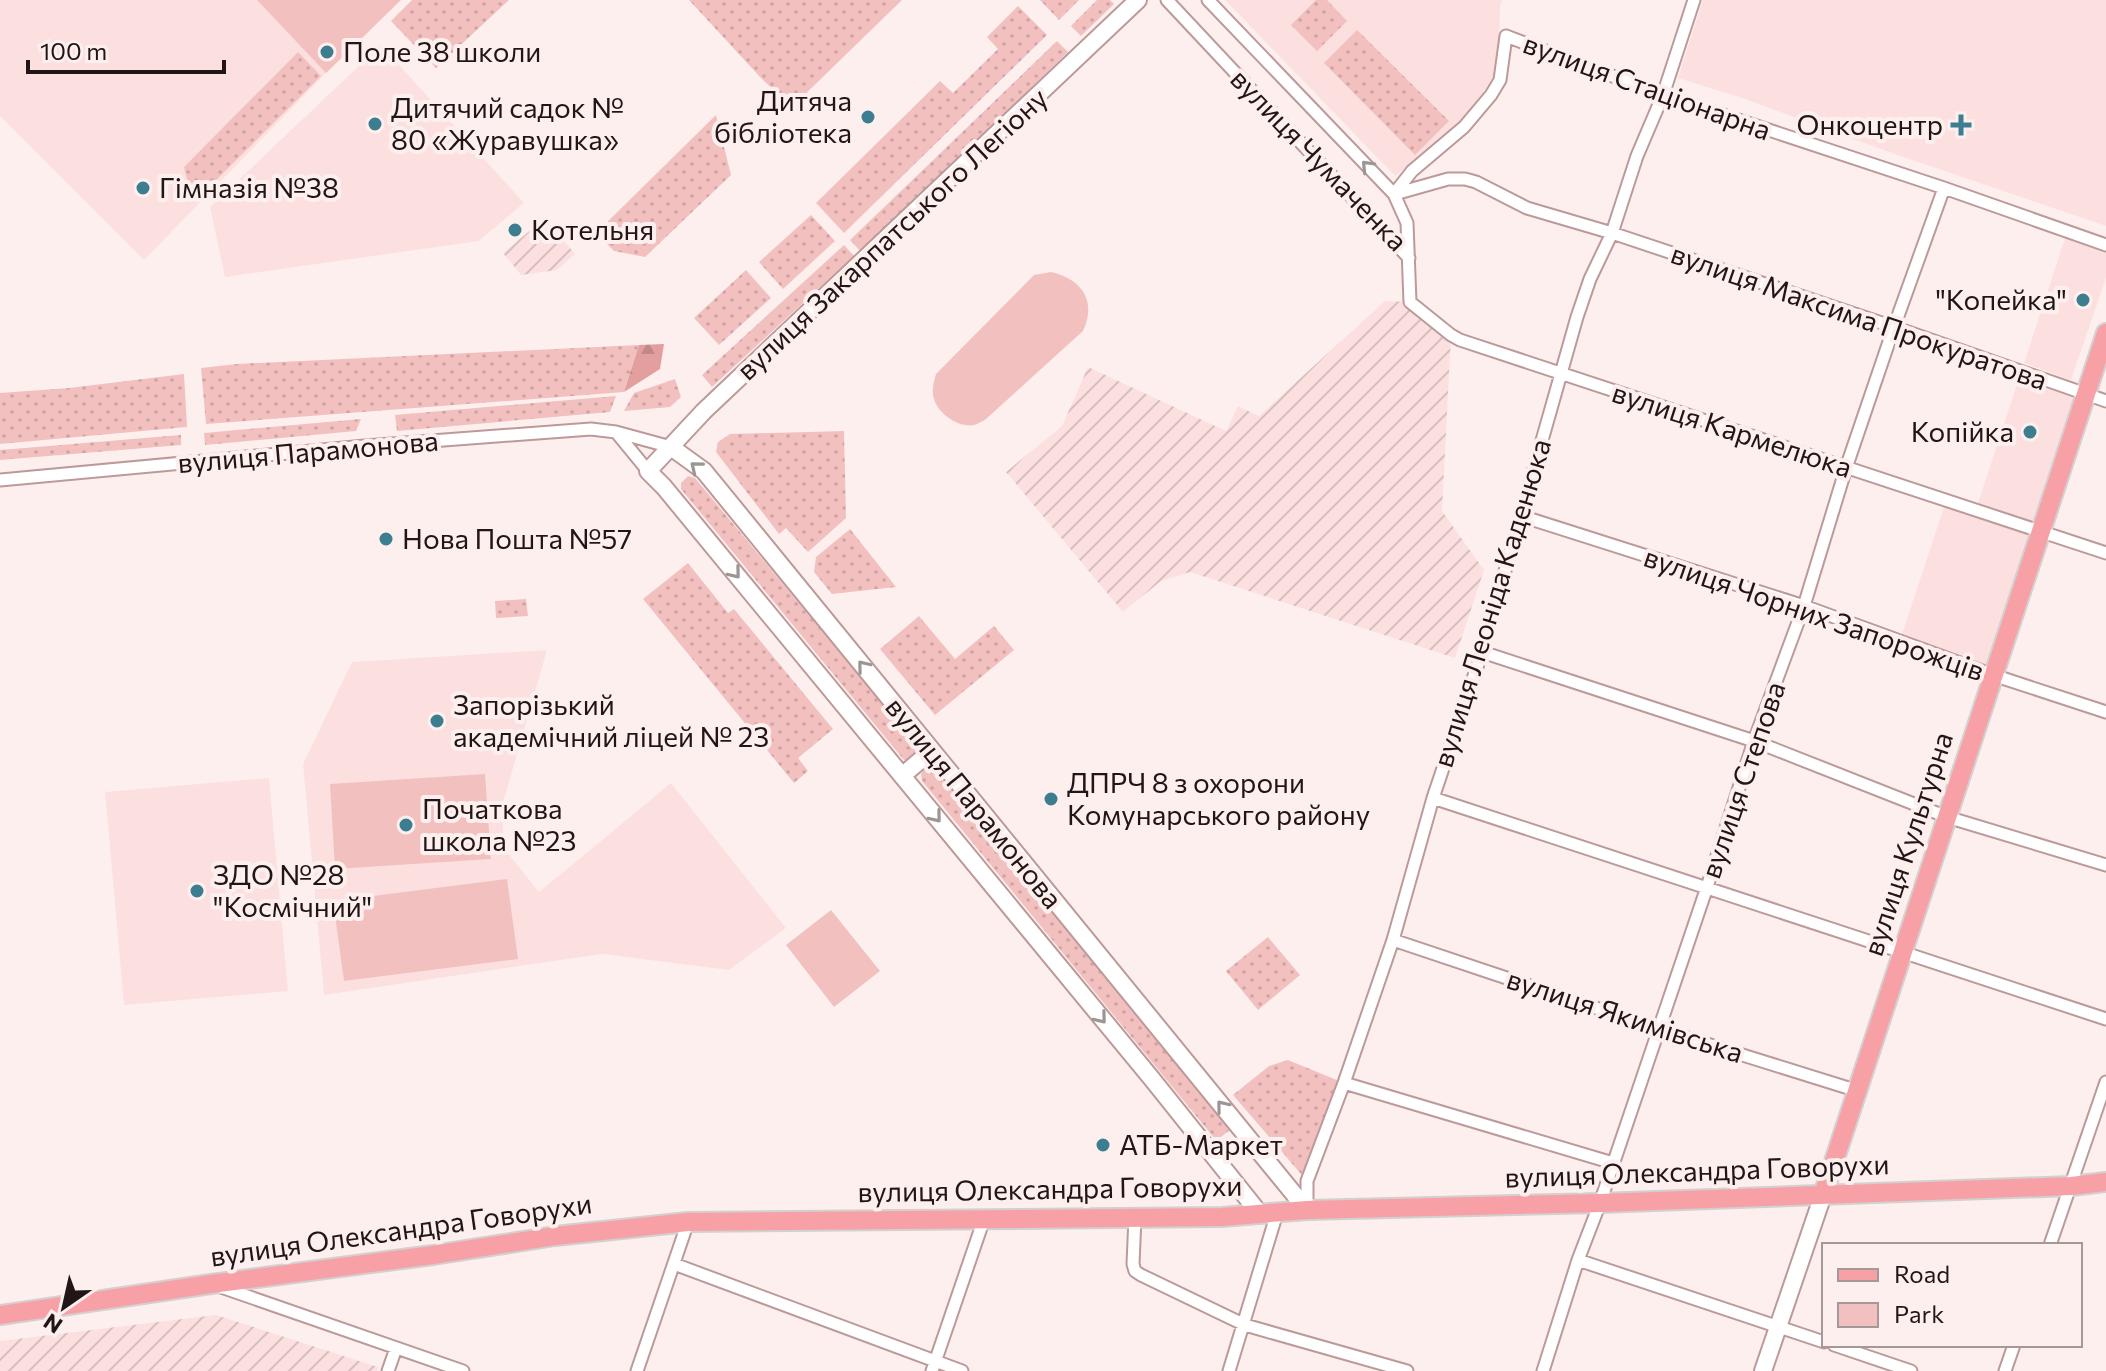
<svg xmlns="http://www.w3.org/2000/svg" width="2106" height="1371" viewBox="0 0 2106 1371" font-family="Commissioner,sans-serif">
<defs>
<pattern id="industrial-furrows" width="10" height="10" patternUnits="userSpaceOnUse" patternTransform="scale(2)"><rect width="10" height="10" fill="#fce0e0"/><path d="M-1 1l2-2M0 10L10 0M9 11l2-2" fill="none" stroke="#d8bfbf"/></pattern>
<pattern id="green-dots" width="8" height="8" patternUnits="userSpaceOnUse" patternTransform="scale(2)"><rect width="8" height="8" fill="#f3c0c0"/><path d="M2 2h.1M6 6h.1" fill="none" stroke="#d0a4a4" stroke-width="1.8" stroke-linecap="round"/></pattern>
<pattern id="forest-firs" width="22" height="20" patternUnits="userSpaceOnUse" patternTransform="scale(2)"><rect width="22" height="20" fill="#e39e9e"/><path d="M5 1l3.5 6h-7zM16 11l3.5 6h-7z" fill="#c28787"/></pattern>
</defs>
<rect width="100%" height="100%" fill="#feefef"/>
<path fill="#fce0e0" d="M0,0H340L370,31L326,73L144,260L0,116Z
M1225,0H1502L1500,6L1499,67L1469,115L1395,176Z
M1703,0H2106V226L1886,151L1745,99L1678,78Z
M381,45L524,203L479,241L225,277L210,207Z
M2066,235L2106,249V278L2071,380L2024,363Z
M2019,378L2075,397L2033,524L1977,506Z
M1945,504L2031,533L1985,666L1901,637Z
M547,650L503,803V847L539,892L671,783L786,928L729,970L602,954L324,995L303,764L352,662Z
M269,778L288,991L124,1005L105,792Z"/>
<path fill="url(#industrial-furrows)" d="M545,218L575,254L557,270L521,275L503,253Z
M1385,301L1410,302L1451,335L1442,511L1484,570L1455,658L1190,572L1161,581L1123,612L1006,472L1062,426L1088,367L1226,431L1238,406L1259,416Z
M216,1315L378,1367L377,1371H0V1341Z"/>
<path fill="url(#green-dots)" d="M412,0H509L436,68L391,21Z
M689,0H902L792,107L761,78Z
M1040,0H1079L1059,20Z
M1097,0H1110L1114,4L1081,36L1071,26Z
M1316,0H1327L1347,21L1317,51L1291,25Z
M1018,6L1047,35L844,233L816,203L940,81L953,93L998,49L987,37Z
M1357,30L1449,121L1415,155L1324,63Z
M1057,41L1068,52L861,252L850,240Z
M298,52L321,76L193,203L184,167Z
M716,115L731,175L645,257L614,251L596,233Z
M811,215L835,241L783,289L759,262Z
M844,245L854,256L712,387L702,375Z
M746,270L771,298L719,345L694,318Z
M639,345L624,392L206,424L201,368L237,364Z
M184,374L187,427L0,444V393L69,388Z
M675,379L681,397L670,407L624,411L634,393Z
M616,396L610,412L397,431L395,415Z
M361,419L356,431L205,445L204,433Z
M844,431L846,518L808,552L786,528L779,534L716,452L718,442L730,434Z
M181,435V445L0,460V450Z
M688,476L695,478L920,749L918,755L909,761L904,760L681,489V483Z
M850,529L896,587L832,594L814,572L816,557Z
M688,563L728,613L734,609L833,729L798,758L808,771L794,783L643,599Z
M526,599L528,616L496,618L495,601Z
M919,616L955,659L994,626L1014,650L935,715L880,649Z
M932,766L939,771L1231,1129L1221,1137L1215,1139L922,781L921,774L925,768Z
M1268,937L1300,975L1258,1010L1226,971Z
M1288,1060L1344,1083L1307,1181L1233,1095L1269,1066Z"/>
<path fill="url(#forest-firs)" d="M664,344L660,369L624,392L639,345Z"/>
<path fill="#f3c0c0" d="M257,0H401L326,73Z
M1051,272C1082,279 1097,301 1083,331L986,419C983,421 977,424 974,425C959,428 938,414 934,399C931,390 934,382 936,374L1034,275Z
M485,774L491,859L335,869L330,784Z
M507,879L518,959L344,981L333,901Z
M831,910L880,971L834,1007L786,945Z"/>
<g fill="none" stroke-linecap="round" stroke-linejoin="round">
<g stroke="#bc9a99" stroke-width="15">
<path id="street" d="M1167,0L1409,258
M1208,0L1394,194L1407,223L1410,302L1451,335L1460,340L2106,553
M1394,194L1412,171L1464,127L1491,95L1500,80L1506,36L1663,95L1944,188L2106,245
M1395,194L1448,179H1465L1476,182L1527,208L1612,233L1894,327L2106,401
M616,432L648,471
M0,480L365,446L591,429L616,432L671,447
M1521,516L1804,606L1993,675L2106,712
M1482,652L1754,741L1947,817L2106,865
M1433,798L2106,1019
M1393,940L1659,1029L1858,1091
M1344,1083L1613,1163
M1307,1210V1181L1344,1083L1393,940L1433,798L1482,652L1577,317L1590,279L1612,233L1637,156L1663,95L1694,0
M1135,1217L1133,1264L1135,1271L1141,1275L1245,1325L1407,1371
M2050,1245L2106,1082
M1578,1260L1824,1342
M674,1264L962,1371
M218,1286L463,1371
M1834,1345L1911,1371
M388,1371L396,1348
M637,1371L688,1222
M932,1371L984,1219
M1229,1371L1277,1213
M1543,1371L1578,1260L1600,1203L1707,887L1754,741L1804,606L1846,468L1894,327L1944,188
M2005,1371L2014,1345"/>
</g>
<g stroke="#bc9a99" stroke-width="20">
<path id="secondary" d="M1138,0L704,411L648,471L664,487L1152,1079L1260,1214
M671,447L704,471L1307,1210
M902,776L931,751
M1763,1371L1823,1195"/>
</g>
<g stroke="#d3d0d0" stroke-width="22">
<path id="primary" d="M1823,1195L2106,333
M0,1315L211,1284L433,1255L555,1236L688,1222L1222,1217L1307,1210L1600,1203L2071,1186L2106,1182"/>
</g>
<use href="#street" stroke="#fff" stroke-width="11"/>
<use href="#secondary" stroke="#fff" stroke-width="16"/>
<use href="#primary" stroke="#f7a1a7" stroke-width="18"/>
</g>
<defs><path id="oneway-chevron" d="M-2-3.5L2.5 0L-2 3.5" fill="none" stroke-width="1.6" stroke-linecap="round" stroke-linejoin="round" transform="scale(2)"/></defs>
<g stroke="#9b9696">
<use href="#oneway-chevron" transform="translate(1367 166) rotate(-134)"/>
<use href="#oneway-chevron" transform="translate(696 467) rotate(-141)"/>
<use href="#oneway-chevron" transform="translate(735 573) rotate(51)"/>
<use href="#oneway-chevron" transform="translate(863 666) rotate(-129)"/>
<use href="#oneway-chevron" transform="translate(936 817) rotate(51)"/>
<use href="#oneway-chevron" transform="translate(1101 1018) rotate(51)"/>
<use href="#oneway-chevron" transform="translate(1222 1106) rotate(-129)"/>
</g>
<g fill="#3c7e90" stroke="#feefef" stroke-width="3">
<circle cx="327" cy="52" r="8"/>
<circle cx="868" cy="117" r="8"/>
<circle cx="375" cy="124" r="8"/>
<path d="M1957 113h8v8h8v8h-8v8h-8v-8h-8v-8h8z"/>
<circle cx="143" cy="188" r="8"/>
<circle cx="515" cy="230" r="8"/>
<circle cx="2083" cy="300" r="8"/>
<circle cx="2030" cy="432" r="8"/>
<circle cx="386" cy="539" r="8"/>
<circle cx="437" cy="721" r="8"/>
<circle cx="1051" cy="799" r="8"/>
<circle cx="406" cy="825" r="8"/>
<circle cx="197" cy="891" r="8"/>
<circle cx="1103" cy="1145" r="8"/>
</g>
<g text-anchor="middle" stroke-width="8" stroke-linejoin="round" paint-order="stroke">
<g font-size="28" fill="#211515" stroke="#feefef" text-anchor="start">
<text x="343" y="62">Поле 38 школи</text>
<text x="852" y="111" text-anchor="end">Дитяча<tspan x="852" dy="32">бібліотека</tspan></text>
<text x="391" y="118">Дитячий садок №<tspan x="391" dy="32">80 «Журавушка»</tspan></text>
<text x="1943" y="135" text-anchor="end">Онкоцентр</text>
<text x="159" y="198">Гімназія №38</text>
<text x="531" y="240">Котельня</text>
<text x="2067" y="310" text-anchor="end">"Копейка"</text>
<text x="2014" y="442" text-anchor="end">Копійка</text>
<text x="402" y="549">Нова Пошта №57</text>
<text x="453" y="715">Запорізький<tspan x="453" dy="32">академічний ліцей № 23</tspan></text>
<text x="1067" y="793">ДПРЧ 8 з охорони<tspan x="1067" dy="32">Комунарського району</tspan></text>
<text x="422" y="819">Початкова<tspan x="422" dy="32">школа №23</tspan></text>
<text x="213" y="885">ЗДО №28<tspan x="213" dy="32">"Космічний"</tspan></text>
<text x="1119" y="1155">АТБ-Маркет</text>
</g>
<g font-size="28" fill="#211515" stroke="#feefef">
<text transform="translate(1647 87) rotate(20)" y="10">вулиця Стаціонарна</text>
<text transform="translate(1319 160) rotate(46)" y="10">вулиця Чумаченка</text>
<text transform="translate(892 234) rotate(-43)" y="10">вулиця Закарпатського Легіону</text>
<text transform="translate(1859 317) rotate(19)" y="10">вулиця Максима Прокуратова</text>
<text transform="translate(1732 430) rotate(18)" y="10">вулиця Кармелюка</text>
<text transform="translate(308 452) rotate(-5)" y="10">вулиця Парамонова</text>
<text transform="translate(1492 603) rotate(-73)" y="10">вулиця Леоніда Каденюка</text>
<text transform="translate(1814 614) rotate(19)" y="10">вулиця Чорних Запорожців</text>
<text transform="translate(1743 780) rotate(-71)" y="10">вулиця Степова</text>
<text transform="translate(974 803) rotate(51)" y="10">вулиця Парамонова</text>
<text transform="translate(1908 844) rotate(-72)" y="10">вулиця Культурна</text>
<text transform="translate(1625 1016) rotate(18)" y="10">вулиця Якимівська</text>
<text transform="translate(1697 1171) rotate(-2)" y="10">вулиця Олександра Говорухи</text>
<text transform="translate(1050 1189) rotate(-1)" y="10">вулиця Олександра Говорухи</text>
<text transform="translate(401 1230) rotate(-8)" y="10">вулиця Олександра Говорухи</text>
</g>
</g>
<rect x="1822" y="1243" width="260" height="104" fill="#feefef" stroke="#a69898" stroke-width="2"/>
<rect x="1838" y="1269" width="40" height="12" fill="#f7a1a7" stroke="#a69898" stroke-width="2"/>
<text x="1894" y="1283" font-size="24" fill="#211515">Road</text>
<rect x="1838" y="1303" width="40" height="24" fill="#f3c0c0" stroke="#a69898" stroke-width="2"/>
<text x="1894" y="1323" font-size="24" fill="#211515">Park</text>
<g transform="translate(64 1307) rotate(214)" stroke="#feefef" stroke-width="6" paint-order="stroke">
<path d="M0-6L14 30L0 20L-14 30Z" fill="#211515"/>
<text y="-12" font-size="22" font-weight="bold" text-anchor="middle" fill="#211515">N</text>
</g>
<path d="M28 60v12h196v-12" fill="none" stroke="#211515" stroke-width="4"/>
<text x="40" y="60" font-size="24" fill="#211515" stroke="#feefef" stroke-width="6" paint-order="stroke">100 m</text>
</svg>
